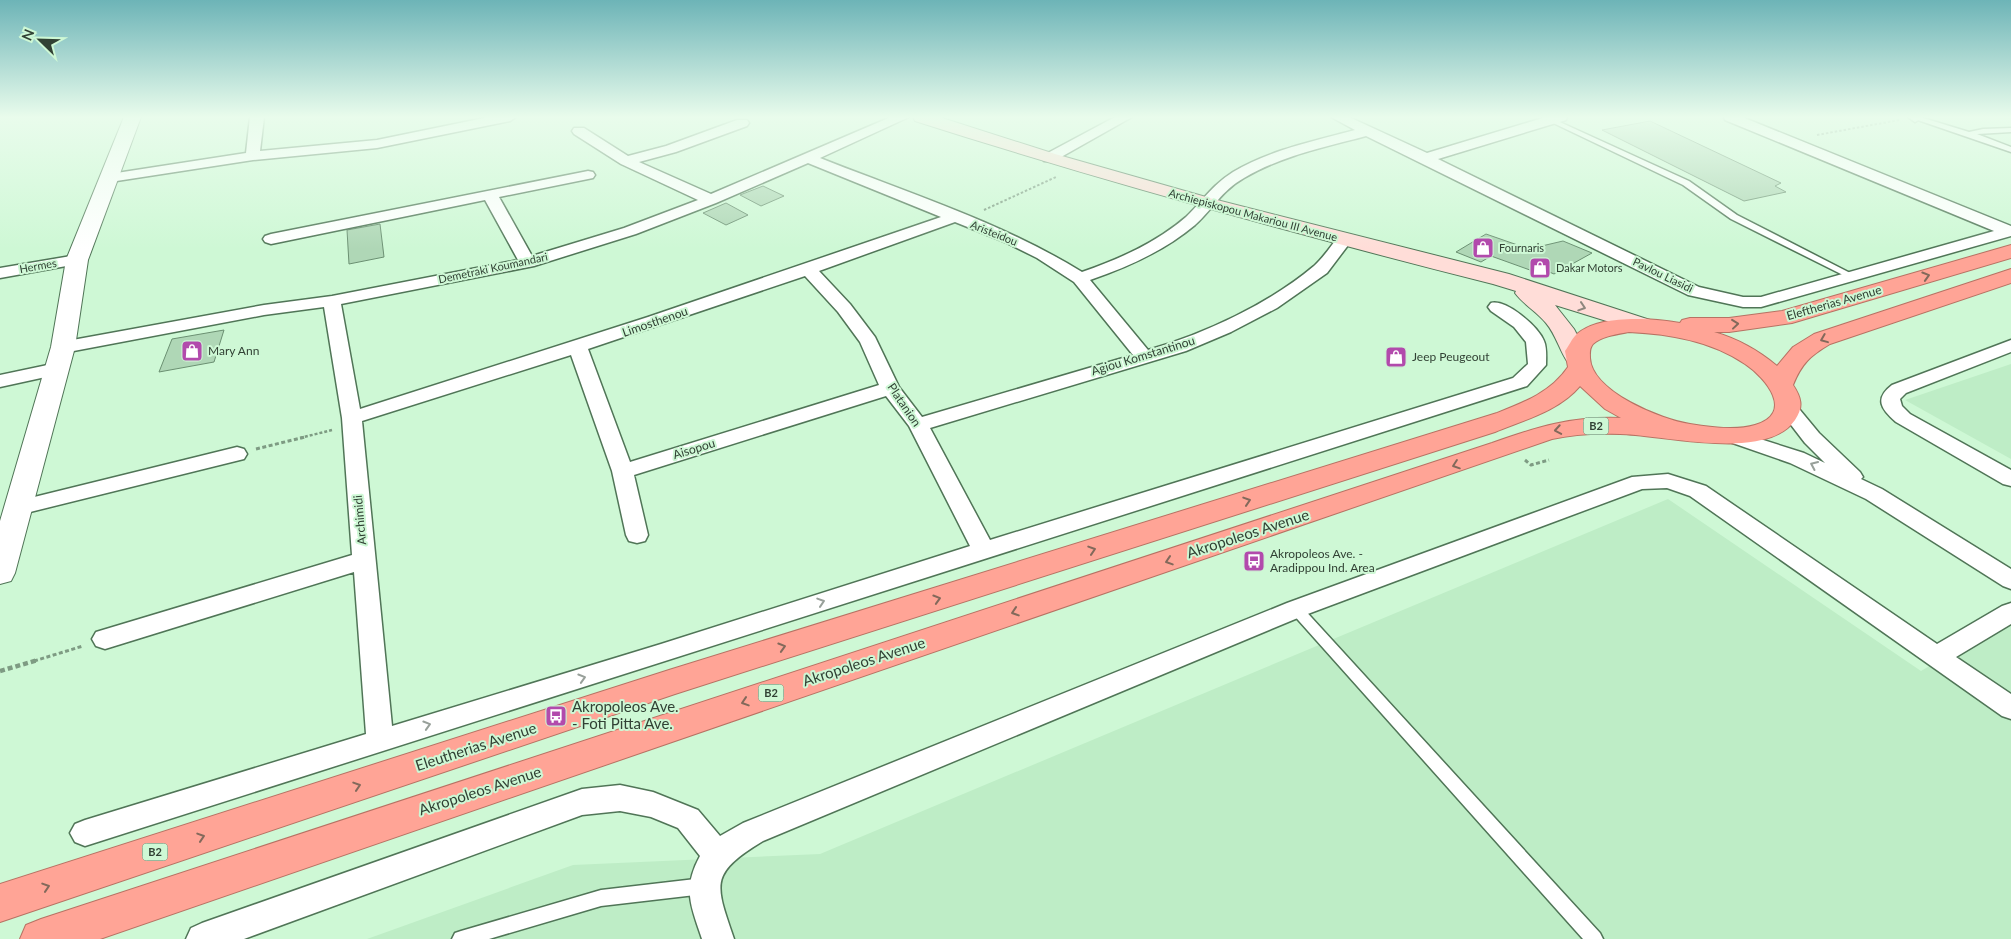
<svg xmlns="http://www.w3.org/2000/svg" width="2011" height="939" viewBox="0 0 2011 939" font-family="Lato,sans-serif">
<rect width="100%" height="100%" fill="#cef8d5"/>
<path fill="#beedc6" d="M2011,364V459L1905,400Z
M1668,499L1921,671L2011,618V939H367L573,865L820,854Z"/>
<path fill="#afd7b6" stroke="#6b9072" d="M1650,121L1781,183L1775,186L1786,192L1744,201L1602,130Z
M763,186L784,196L761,206L740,195Z
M726,203L748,215L726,225L703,213Z
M380,224L384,257L349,264L347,230Z
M1486,234L1529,249L1563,241L1592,253L1554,274L1547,271L1541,274L1491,256L1481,262L1456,252Z
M224,330L214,362L159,372L172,339Z"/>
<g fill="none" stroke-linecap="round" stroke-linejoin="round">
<g stroke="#507557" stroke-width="3">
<path id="service" d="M1920,117L1969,132L1983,129L2011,128V132L1977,134L2011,147V152L1912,118Z
M1551,118L1689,181L1737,215L1856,276L1852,279L1849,278L1731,219L1683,185L1549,121L1548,120Z
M1296,604L1301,606L1600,933L1603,939H1583L1291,612L1290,609L1291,606Z
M704,878L710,881L712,886L710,891L704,894L601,906L489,939H452L455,933L461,931L601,890Z"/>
</g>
<g stroke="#507557" stroke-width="3">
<path id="minor" d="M250,117H264L260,151L377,140L489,117H516L510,121L377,148L253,160L110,182L105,181L103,178L105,175L110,174L246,153Z
M891,117H909L820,158C908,193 1001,222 1082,272C1119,259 1156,243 1186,217C1203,201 1211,186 1233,172C1270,150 1314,141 1355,130L1331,117H1349L1427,153L1546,117H1567L1566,120L1438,159L1699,287L1743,297H1761L1994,231L1725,120L1724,117H1742L2011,226V236L1761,307H1743L1688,295L1366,136C1325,147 1281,156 1244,178C1221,191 1213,209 1195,225C1164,251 1128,267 1090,280L1148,350C1204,334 1269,304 1314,266C1323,258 1331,246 1338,237H1350L1352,240L1327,273L1277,308L1231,332L1186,351L930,428L990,540L1513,378L1528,364L1526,342L1514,327L1491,311L1488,307L1491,303C1506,299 1538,326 1544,341C1547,348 1546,358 1546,365L1527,386L85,846L75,842L70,833L75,824L85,820L366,734L354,572L105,649L96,646L92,639L96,632L352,555L342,418L324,307L264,315L63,353L56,351L54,347L56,343L264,305L332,296L518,260L485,200L271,244L265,242L263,239L265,236L271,234L588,171L593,172L595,175L593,178L499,197L532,256L624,228L698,200L621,164L574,134L572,131L574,128H584L628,156L666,146L737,120H747L749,123L747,126L676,152L639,162L711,194ZM808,163L941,217L648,317L360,409L341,304L534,266L636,234L716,203ZM955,222L1005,242L1037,258L1074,282L1133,355L922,417L899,387L875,337L850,304L819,271ZM805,276L838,312L860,342L879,385L630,462L588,349ZM571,355L612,471L626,535L629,541L637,543L645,541L648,535L634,475L886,396L909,426L970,546L661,644L392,726L362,421Z
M1115,117H1132L1054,161H1044L1042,158L1044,155Z
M1908,117H1921L1922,118L1915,122Z
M77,255L83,257L85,260L83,263L0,278V268Z
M2011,340V352L1906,393L1900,399L1902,406L1910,414L2011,470V486L2003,484L1896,422C1881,409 1874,399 1892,385Z
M57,363L64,365L66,369L64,373L0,387V375Z
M1788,402L1795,404L1819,433L1860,472L1863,477L1861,479L1882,489L2011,569V589L2003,586L1866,499L1790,463L1724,440L1721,436L1724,432L1731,430L1738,432L1804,453L1825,463L1805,443L1778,408L1781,404Z
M237,447L244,449L247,454L244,459L18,515L10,513L7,508L10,503L18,501Z
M1668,474L1706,486L1937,644L2002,606L2011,603V624L1956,657L2011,694V719L2002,716L1690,496L1667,488L1642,489L1305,615L763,841C709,874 715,883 734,939H702C691,906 682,889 700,856L678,828L651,817L620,811L582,815L244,939H186L191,928L202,923L582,789L620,785L653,792L698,810L720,836L743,823L1287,603L1632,477Z"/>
</g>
<g stroke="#507557" stroke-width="2">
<path id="tertiary" d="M124,117H141L88,260L75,347L15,573L11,581L0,584V521L51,347L66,260Z"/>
</g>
<g stroke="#507557" stroke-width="2">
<path id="secondary" d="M913,117H939L1055,154L1213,199L1509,274L1650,320L1654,325L1650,330L1642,332L1555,305L1574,329L1588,356L1585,361L1576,363L1567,361C1559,349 1556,335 1546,323C1537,312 1523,304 1515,293L1516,291L1493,284C1299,235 1106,182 915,121Z"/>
</g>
<g stroke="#b77263" stroke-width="2">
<path id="trunk" d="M2011,245V258L1792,323L1729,332H1714C1738,339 1758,350 1777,366L1793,347L1814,334L2011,269V283L1830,344C1810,356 1802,363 1793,385C1801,397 1804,407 1795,420C1766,462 1664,435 1620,434C1597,433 1574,434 1552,439L100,939H20L26,925L41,919L1492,443C1537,427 1572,416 1621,418L1605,409L1580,386C1559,411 1524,420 1495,432L675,694L0,922V884L669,670L1497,413C1525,402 1551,392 1568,367L1565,351C1569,346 1572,338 1577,334C1600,314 1652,318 1680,323L1682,320L1690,318H1729L1782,311ZM1629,332C1670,334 1711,341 1745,364C1766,378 1795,413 1755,425C1735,431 1710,427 1690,424C1662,420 1592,392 1590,358C1590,353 1589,349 1593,344C1602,336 1618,334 1629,332Z"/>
</g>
<path stroke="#7e9b83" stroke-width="2" stroke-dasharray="2.5 2" stroke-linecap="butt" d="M1817,135L1899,120
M984,210L1056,177"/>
<path stroke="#7e9b83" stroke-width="2.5" stroke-dasharray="3 2" stroke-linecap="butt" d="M300,438L332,430"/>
<path stroke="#7e9b83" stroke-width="3" stroke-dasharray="4 2.5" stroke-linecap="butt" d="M256,449L305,437
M1525,460L1531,465L1549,460
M34,661L83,646"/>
<path stroke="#7e9b83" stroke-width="4.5" stroke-dasharray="5 3" stroke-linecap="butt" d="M0,671L38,660"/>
<use href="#service" fill="#fff" fill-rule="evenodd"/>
<use href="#minor" fill="#fff" fill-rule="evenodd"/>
<use href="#tertiary" fill="#fff" fill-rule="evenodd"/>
<use href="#secondary" fill="#ffddd8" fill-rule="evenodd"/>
<use href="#trunk" fill="#ffa496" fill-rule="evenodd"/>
</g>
<defs><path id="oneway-chevron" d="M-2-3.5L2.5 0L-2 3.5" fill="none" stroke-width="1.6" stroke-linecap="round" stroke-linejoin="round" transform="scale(1.25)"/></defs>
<g stroke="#83695b">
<use href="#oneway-chevron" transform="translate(1926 276) rotate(-17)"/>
<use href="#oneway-chevron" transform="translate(1735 324) rotate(-6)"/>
<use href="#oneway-chevron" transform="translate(1824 339) rotate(158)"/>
<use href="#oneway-chevron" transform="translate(1558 430) rotate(170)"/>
<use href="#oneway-chevron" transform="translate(1456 465) rotate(161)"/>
<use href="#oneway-chevron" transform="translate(1247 501) rotate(-18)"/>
<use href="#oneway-chevron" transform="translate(1092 550) rotate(-18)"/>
<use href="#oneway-chevron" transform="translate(1169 561) rotate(162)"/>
<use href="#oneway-chevron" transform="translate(937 599) rotate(-17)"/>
<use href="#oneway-chevron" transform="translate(1015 612) rotate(162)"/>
<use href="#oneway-chevron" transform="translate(782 647) rotate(-17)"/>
<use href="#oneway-chevron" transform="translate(745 702) rotate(162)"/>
<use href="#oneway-chevron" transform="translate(357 786) rotate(-18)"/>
<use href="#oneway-chevron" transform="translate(201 837) rotate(-18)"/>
<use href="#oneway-chevron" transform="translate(46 887) rotate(-18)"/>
</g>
<use stroke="#8e877e" href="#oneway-chevron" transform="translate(1582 307) rotate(18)"/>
<g stroke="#98a09a">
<use href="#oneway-chevron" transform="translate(1814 465) rotate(-156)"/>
<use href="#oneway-chevron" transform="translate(821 602) rotate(-18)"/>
<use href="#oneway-chevron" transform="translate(582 678) rotate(-17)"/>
<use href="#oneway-chevron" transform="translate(427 725) rotate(-17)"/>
</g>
<linearGradient id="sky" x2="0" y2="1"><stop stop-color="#6db4b7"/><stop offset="0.47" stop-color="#e9fcec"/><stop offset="1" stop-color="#e9fcec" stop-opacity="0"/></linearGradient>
<rect width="2011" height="249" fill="url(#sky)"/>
<defs>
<g id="shop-square" transform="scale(1.125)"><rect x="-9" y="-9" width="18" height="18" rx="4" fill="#b24aac" stroke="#cef8d5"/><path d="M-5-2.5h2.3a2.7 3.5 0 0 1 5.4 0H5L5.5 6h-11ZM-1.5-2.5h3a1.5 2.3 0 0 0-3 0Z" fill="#fff"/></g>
<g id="bus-square" transform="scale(1.125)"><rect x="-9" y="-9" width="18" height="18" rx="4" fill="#b24aac" stroke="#cef8d5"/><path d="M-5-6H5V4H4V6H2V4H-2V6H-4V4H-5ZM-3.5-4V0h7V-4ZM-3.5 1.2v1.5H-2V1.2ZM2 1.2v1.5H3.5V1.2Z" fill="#fff"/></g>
</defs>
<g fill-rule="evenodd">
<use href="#shop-square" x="1483" y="248"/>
<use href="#shop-square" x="1540" y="268"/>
<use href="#shop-square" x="192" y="351"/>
<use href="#shop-square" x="1396" y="357"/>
<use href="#bus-square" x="1254" y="561"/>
<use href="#bus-square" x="556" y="716"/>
</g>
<g text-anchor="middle" stroke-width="4" stroke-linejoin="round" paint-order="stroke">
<g font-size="11" fill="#314134" stroke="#cef8d5">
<text transform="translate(1253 215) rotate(15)" y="4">Archiepiskopou Makariou III Avenue</text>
<text transform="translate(994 233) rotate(22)" y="4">Aristeidou</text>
<text transform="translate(38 266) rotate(-10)" y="4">Hermes</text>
<text transform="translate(493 268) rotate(-12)" y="4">Demetraki Koumandari</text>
<text transform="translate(1663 275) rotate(26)" y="4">Pavlou Liasidi</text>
</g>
<g font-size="11" fill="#314134" stroke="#cef8d5" text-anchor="start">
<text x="1499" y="252">Fournaris</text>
<text x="1556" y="272">Dakar Motors</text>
</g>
<g fill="#cef8d5" stroke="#607864" stroke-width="1">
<rect x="1583.5" y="417.5" width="25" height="17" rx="4"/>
<rect x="758.5" y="684.5" width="25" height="17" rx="4"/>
<rect x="142.5" y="843.5" width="25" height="17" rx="4"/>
</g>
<g font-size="11" font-weight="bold" fill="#314134">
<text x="1596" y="430">B2</text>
<text x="771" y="697">B2</text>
<text x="155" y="856">B2</text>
</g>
<g font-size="12" fill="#314134" stroke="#cef8d5">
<text transform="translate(1834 303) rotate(-16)" y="4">Eleftherias Avenue</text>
<text transform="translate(655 322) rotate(-19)" y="4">Limosthenou</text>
<text transform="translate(1143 356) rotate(-17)" y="4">Agiou Komstantinou</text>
<text transform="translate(904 405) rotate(56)" y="4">Platanion</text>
<text transform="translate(694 449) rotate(-17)" y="4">Aisopou</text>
<text transform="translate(360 520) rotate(-95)" y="4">Archimidi</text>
</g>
<g font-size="12" fill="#314134" stroke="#cef8d5" text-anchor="start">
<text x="208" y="355">Mary Ann</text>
<text x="1412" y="361">Jeep Peugeout</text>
<text x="1270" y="558">Akropoleos Ave. -<tspan x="1270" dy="14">Aradippou Ind. Area</tspan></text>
</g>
<g font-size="15" fill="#314134" stroke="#cef8d5">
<text transform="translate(1248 534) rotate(-18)" y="5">Akropoleos Avenue</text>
<text transform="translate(864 662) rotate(-18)" y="5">Akropoleos Avenue</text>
<text transform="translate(476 747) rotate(-18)" y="5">Eleutherias Avenue</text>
<text transform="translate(480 791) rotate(-18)" y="5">Akropoleos Avenue</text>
</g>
<g font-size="15" fill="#314134" stroke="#cef8d5" text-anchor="start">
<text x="572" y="712">Akropoleos Ave.<tspan x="572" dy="17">- Foti Pitta Ave.</tspan></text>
</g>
</g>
<g transform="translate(40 40) rotate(293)" stroke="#cef8d5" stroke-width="4" paint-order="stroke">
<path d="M0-4L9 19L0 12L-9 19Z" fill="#314134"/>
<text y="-8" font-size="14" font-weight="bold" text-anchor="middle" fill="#314134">N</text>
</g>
</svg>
